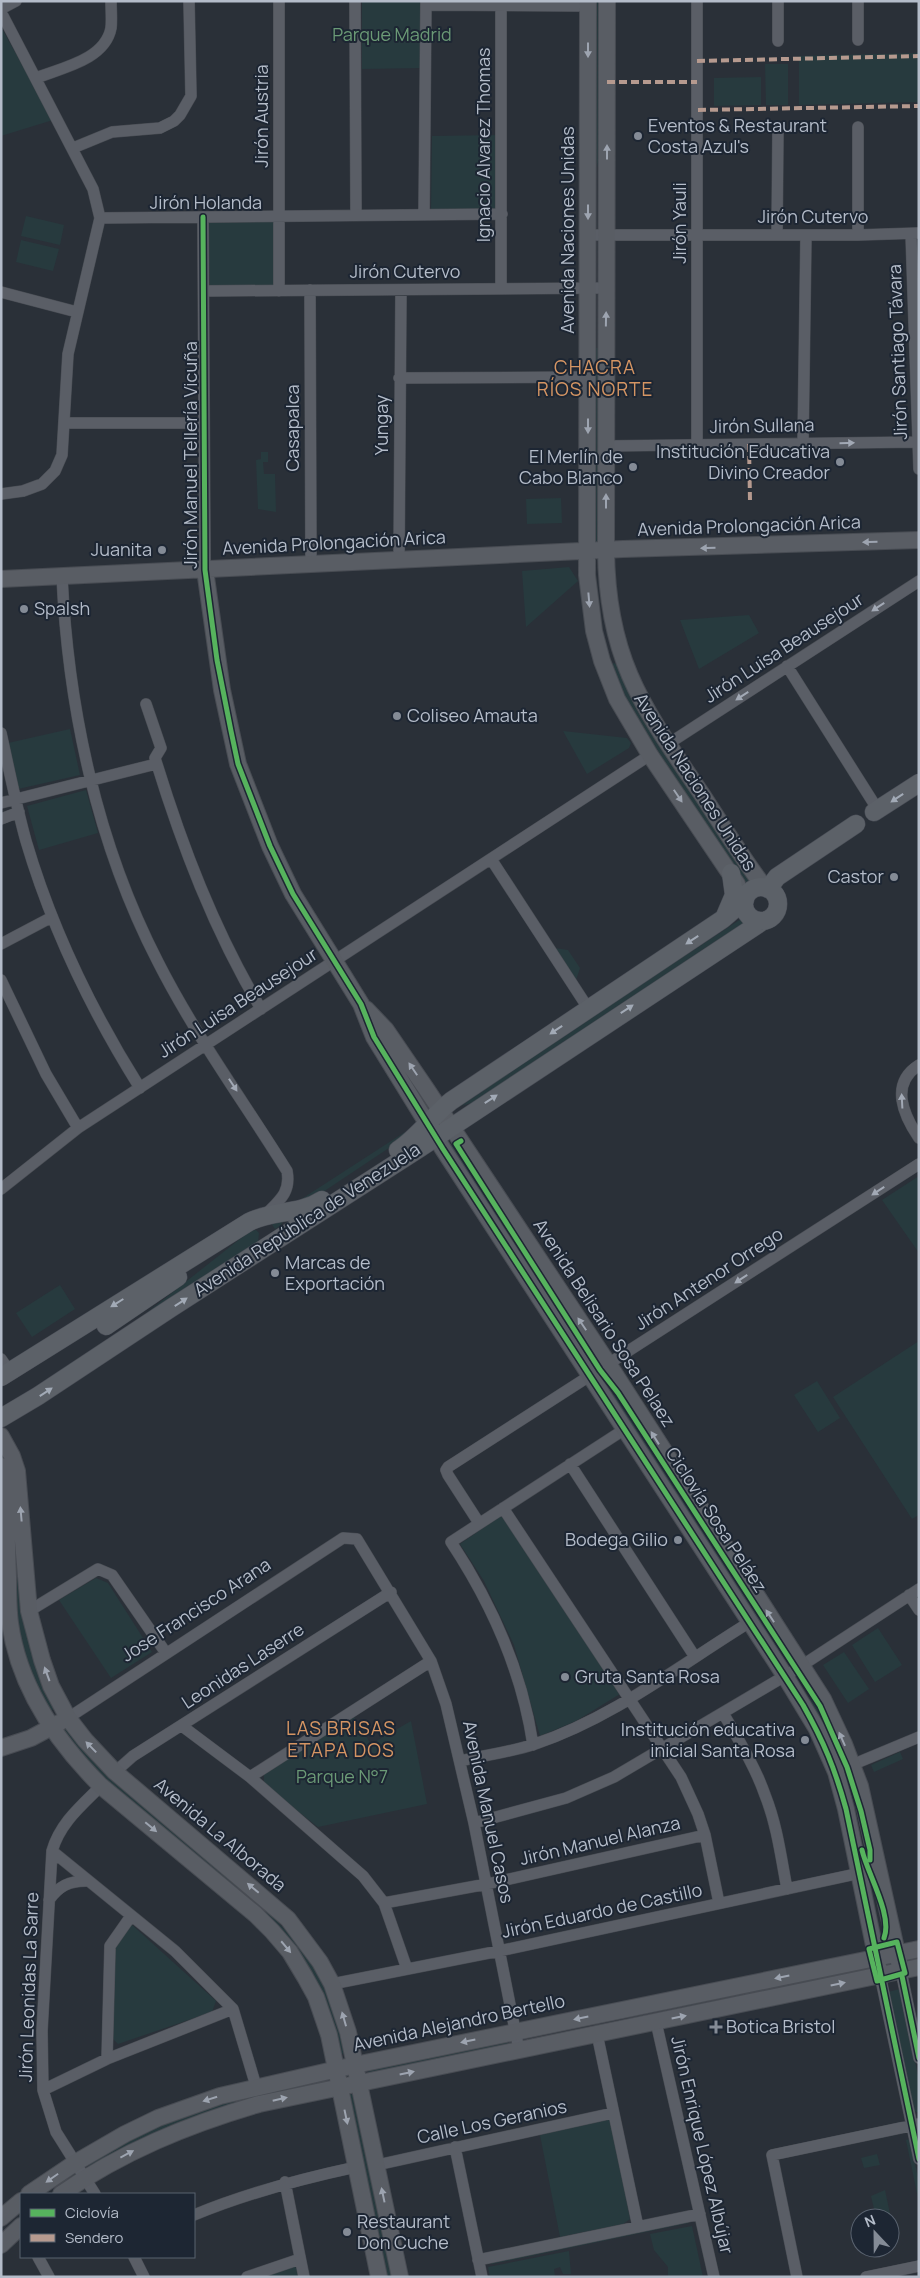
<svg xmlns="http://www.w3.org/2000/svg" width="920" height="2278" viewBox="0 0 920 2278" font-family="Manrope,sans-serif">
<rect width="100%" height="100%" fill="#2a3038"/>
<path fill="#273a3e" d="M362,1H422V68L362,69Z
M595,1H602L600,176L595,154Z
M1,27L53,120L1,136Z
M919,53V102L799,105V56Z
M765,64H788V105H766Z
M761,77V105L714,106V78Z
M499,135L498,211H431L432,136Z
M26,216L64,225L60,245L21,236Z
M207,218H279L280,285H210Z
M21,240L59,249L53,271L16,262Z
M595,348H598L602,542L596,543L594,540Z
M261,452H268V462H263L264,474H275L276,512L258,509L256,460L261,459Z
M561,498L562,523L527,524L526,499Z
M569,567L578,581L526,627L522,571Z
M749,615L759,633L699,669L680,620Z
M614,663L619,666L750,879L752,884L749,886L744,883L630,708L612,665Z
M70,729L80,775L18,789L8,743Z
M563,731L627,738L631,743L629,748L587,774Z
M86,790L98,833L39,850L27,806Z
M741,919L745,921L743,924L702,950L671,975L475,1102L461,1106L553,1042Z
M555,948L568,950L580,968L576,980Z
M405,1132L407,1136L287,1216L280,1226L275,1229L269,1220Z
M456,1144L581,1337L590,1358L577,1345L450,1148Z
M919,1176V1253L882,1200Z
M256,1230L259,1233L258,1242L145,1314L250,1231Z
M60,1285L75,1309L32,1337L16,1313Z
M919,1341V1515L912,1519L833,1397Z
M817,1381L840,1418L818,1432L794,1395Z
M618,1393L780,1643L784,1654L774,1647L612,1397Z
M14,1492L55,1708L49,1712L43,1707L13,1618Z
M502,1515L620,1694L576,1721L540,1736L514,1645L484,1581L460,1544Z
M96,1578L108,1583L152,1652L111,1678L59,1600Z
M878,1628L902,1665L875,1682L852,1645Z
M844,1652L869,1689L848,1703L823,1665Z
M806,1690L824,1717L844,1763L842,1765Z
M354,1717L371,1744L411,1721L427,1804L318,1827L264,1785V1774Z
M73,1723L254,1896L315,1963L343,2028L346,2052L340,2055L316,1983L109,1787L60,1730Z
M900,1752L903,1759L874,1772L871,1765Z
M131,1924L216,2001L212,2012L118,2044L111,2037L114,1945Z
M900,1989L919,2080V2113L914,2111L888,1992Z
M508,2038L509,2042L506,2046L373,2075L368,2071L367,2067Z
M323,2075L324,2086L92,2169L86,2163L91,2158L196,2109Z
M356,2093L395,2277H382L344,2096Z
M611,2117L630,2219L623,2224L560,2237L540,2135Z
M910,2139L919,2182V2203L906,2140Z
M877,2154L880,2165L864,2168L861,2158Z
M885,2190L890,2214L876,2217L871,2196Z
M688,2220L689,2223L492,2264L491,2260Z
M692,2226L703,2277H668V2267L654,2250L650,2234Z
M569,2251L571,2274H563L560,2267L554,2269L555,2277H490L488,2267Z
M293,2266L297,2268L298,2277H259Z"/>
<g fill="none" stroke-linecap="round" stroke-linejoin="round">
<g stroke="#484c53" stroke-width="12">
<path id="street" d="M355,1L356,215
M501,1V289
M697,1V445
M778,1V41
M858,1V40
M426,5L588,6
M1,9L16,1
M1,12L93,189L100,218L68,354L62,455L55,471L42,484L23,491L1,494
M36,78C61,68 105,60 111,28C112,20 111,10 111,1
M858,127V235
M73,148L112,132L160,128L174,121L180,115L191,96L189,1
M424,215L426,1
M203,217L205,570
M100,218L502,214
M911,234L919,469
M588,235H858L919,233
M777,235L778,128
M310,290L311,565
M204,291L606,288
M279,291V1
M1,292L77,312
M399,378L588,377
M64,423H204
M803,444L806,235
M606,446L918,442
M399,560L401,290
M62,576C68,708 97,844 158,962C195,1035 244,1102 287,1171C291,1192 280,1200 265,1215
M787,666L878,810
M146,704L161,748L155,758C182,846 214,930 261,1009
M1,733C9,769 16,805 26,841C52,929 91,1010 140,1088
M668,744L919,581
M1,803L156,764
M1,819L19,812
M491,859L588,1008
M1,944L52,917
M1,980L46,1074L78,1128
M919,1065C889,1084 904,1116 919,1138
M1,1189L78,1128L650,755
M1,1359L10,1372
M570,1464L695,1657
M503,1508L681,1777L698,1814L705,1835L719,1903
M479,1523L448,1475L446,1470L448,1467L919,1164
M909,1595L919,1610
M29,1611L98,1569L112,1575L166,1653
M723,1713C738,1739 755,1766 765,1795C777,1825 781,1857 787,1889
M68,1718L343,1538L357,1539L431,1661L446,1704L474,1823L519,2050
M182,1726L250,1777L363,1876L384,1903L407,1969
M533,1745C522,1671 492,1604 451,1542L625,1429
M461,1761C485,1755 511,1752 535,1744C613,1718 680,1665 750,1622
M847,1767L919,1737
M115,1772L133,1756L391,1592
M250,1777L431,1661
M474,1823L566,1798L614,1777L795,1670L919,1589
M52,1851L175,1951L233,2009L256,2086
M49,1900C59,1886 69,1881 86,1881
M384,1903L487,1884L705,1835
M901,1971L919,2058
M880,1975L919,2159
M332,1984L499,1951L879,1869
M656,2022L714,2277
M597,2034L638,2227
M107,2059L110,1946L131,1916
M43,2090L107,2059L233,2009
M455,2147L482,2277
M377,2165L613,2113
M285,2182L304,2277
M95,2194L56,2132L43,2090L42,2031L52,1851C60,1823 81,1806 101,1786
M194,2215C247,2193 300,2179 356,2167
M38,2257L49,2277
M134,2257L144,2277
M478,2260L700,2214
M247,2277L300,2259
M797,2277L772,2155L919,2124
M866,2277L919,2266"/>
</g>
<g stroke="#484c53" stroke-width="18">
<path id="secondary" d="M588,1L587,575L594,631L602,661L617,699L650,755L737,884
M607,1L606,550C607,659 642,706 701,793C722,825 742,858 765,888
M205,570L222,690L238,764L270,846L293,894L361,1004L374,1037L443,1149L785,1676L817,1729L836,1772L846,1809L880,1975
M1,579L623,549L919,540
M366,1009L386,1030L427,1090L609,1365L823,1699L844,1744L860,1786L901,1971
M1,1436L12,1456L17,1471L29,1611L42,1660L51,1686L68,1718L85,1740L115,1772L288,1919L320,1962L332,1984L348,2032L400,2277
M1,1466L6,1486C6,1516 7,1547 8,1577C8,1592 8,1608 10,1623C19,1688 56,1741 101,1786L255,1914L272,1931L290,1952L305,1977L316,1997L329,2035L379,2277
M1,1748L31,1738L59,1723
M29,2194L75,2163L125,2134L158,2118L220,2096L355,2065L919,1949
M61,2194C122,2152 187,2125 259,2104L919,1967
M1,2218L21,2201
M1,2245L21,2226"/>
</g>
<g stroke="#484c55" stroke-width="19">
<path id="primary" d="M874,812L919,783
M744 904a17 17 0 1 1 34 0a17 17 0 1 1-34 0Z
M768,889L777,877L856,824
M725,916L734,895L731,873
M398,1150C418,1137 432,1116 451,1101L723,919L745,900
M106,1326L178,1277
M1,1377L249,1222C272,1210 299,1215 322,1200
M1,1418L38,1396L171,1308L420,1148L763,921"/>
</g>
<use href="#street" stroke="#5a5e66" stroke-width="11"/>
<use href="#secondary" stroke="#595d64" stroke-width="16"/>
<use href="#primary" stroke="#5c6168" stroke-width="18"/>
<path stroke="#b69a8f" stroke-width="4" stroke-dasharray="8 4" stroke-linecap="butt" d="M697,61L919,56
M607,82H697
M698,110L919,106
M749,444L750,501"/>
<g stroke="#1d2633" stroke-width="8">
<path id="cycleway" d="M203,217L205,570L217,660L231,731L238,764L270,846L293,894L361,1004L374,1037L443,1149L803,1705C824,1742 835,1769 846,1809L919,2159
M461,1141L456,1144L600,1370L618,1393L820,1706L847,1767L861,1811L870,1850V1860
M862,1850C867,1873 893,1915 884,1938
M897,1942L905,1973L877,1981L869,1949Z
M902,1976L919,2058"/>
</g>
<use href="#cycleway" stroke="#56b35d" stroke-width="5"/>
</g>
<defs><path id="oneway-solid" d="M-6-.8H1V-3.2L6.5 0L1 3.2V.8H-6Z" transform="scale(1.25)"/></defs>
<g fill="#9da4b0">
<use href="#oneway-solid" transform="translate(588 50) rotate(90)"/>
<use href="#oneway-solid" transform="translate(607 152) rotate(-90)"/>
<use href="#oneway-solid" transform="translate(588 212) rotate(90)"/>
<use href="#oneway-solid" transform="translate(606 319) rotate(-89)"/>
<use href="#oneway-solid" transform="translate(588 426) rotate(90)"/>
<use href="#oneway-solid" transform="translate(606 501) rotate(-90)"/>
<use href="#oneway-solid" transform="translate(870 542) rotate(178)"/>
<use href="#oneway-solid" transform="translate(708 548) rotate(179)"/>
<use href="#oneway-solid" transform="translate(589 600) rotate(85)"/>
<use href="#oneway-solid" transform="translate(678 796) rotate(56)"/>
<use href="#oneway-solid" transform="translate(413 1069) rotate(-124)"/>
<use href="#oneway-solid" transform="translate(582 1324) rotate(-124)"/>
<use href="#oneway-solid" transform="translate(655 1438) rotate(-122)"/>
<use href="#oneway-solid" transform="translate(21 1514) rotate(-95)"/>
<use href="#oneway-solid" transform="translate(770 1616) rotate(-123)"/>
<use href="#oneway-solid" transform="translate(47 1674) rotate(-110)"/>
<use href="#oneway-solid" transform="translate(842 1739) rotate(-114)"/>
<use href="#oneway-solid" transform="translate(91 1747) rotate(-134)"/>
<use href="#oneway-solid" transform="translate(151 1827) rotate(40)"/>
<use href="#oneway-solid" transform="translate(253 1888) rotate(-140)"/>
<use href="#oneway-solid" transform="translate(286 1947) rotate(50)"/>
<use href="#oneway-solid" transform="translate(782 1977) rotate(168)"/>
<use href="#oneway-solid" transform="translate(838 1984) rotate(-12)"/>
<use href="#oneway-solid" transform="translate(679 2017) rotate(-11)"/>
<use href="#oneway-solid" transform="translate(581 2018) rotate(168)"/>
<use href="#oneway-solid" transform="translate(344 2019) rotate(-106)"/>
<use href="#oneway-solid" transform="translate(468 2041) rotate(168)"/>
<use href="#oneway-solid" transform="translate(407 2073) rotate(-12)"/>
<use href="#oneway-solid" transform="translate(210 2099) rotate(162)"/>
<use href="#oneway-solid" transform="translate(280 2099) rotate(-13)"/>
<use href="#oneway-solid" transform="translate(346 2117) rotate(78)"/>
<use href="#oneway-solid" transform="translate(127 2154) rotate(-28)"/>
<use href="#oneway-solid" transform="translate(52 2178) rotate(145)"/>
<use href="#oneway-solid" transform="translate(383 2195) rotate(-102)"/>
</g>
<g fill="#a2a9b5">
<use href="#oneway-solid" transform="translate(847 443) rotate(-1)"/>
<use href="#oneway-solid" transform="translate(878 607) rotate(147)"/>
<use href="#oneway-solid" transform="translate(742 696) rotate(147)"/>
<use href="#oneway-solid" transform="translate(233 1085) rotate(57)"/>
<use href="#oneway-solid" transform="translate(902 1101) rotate(-93)"/>
<use href="#oneway-solid" transform="translate(878 1191) rotate(147)"/>
<use href="#oneway-solid" transform="translate(741 1279) rotate(147)"/>
</g>
<g fill="#a2aab6">
<use href="#oneway-solid" transform="translate(897 798) rotate(146)"/>
<use href="#oneway-solid" transform="translate(692 940) rotate(147)"/>
<use href="#oneway-solid" transform="translate(627 1009) rotate(-33)"/>
<use href="#oneway-solid" transform="translate(556 1030) rotate(146)"/>
<use href="#oneway-solid" transform="translate(491 1099) rotate(-33)"/>
<use href="#oneway-solid" transform="translate(181 1302) rotate(-33)"/>
<use href="#oneway-solid" transform="translate(117 1303) rotate(148)"/>
<use href="#oneway-solid" transform="translate(46 1392) rotate(-33)"/>
</g>
<g fill="#848b96" stroke="#1d2633" stroke-width="2">
<circle cx="638" cy="136" r="5"/>
<circle cx="840" cy="462" r="5"/>
<circle cx="633" cy="467" r="5"/>
<circle cx="162" cy="550" r="5"/>
<circle cx="24" cy="609" r="5"/>
<circle cx="397" cy="716" r="5"/>
<circle cx="894" cy="877" r="5"/>
<circle cx="275" cy="1273" r="5"/>
<circle cx="678" cy="1540" r="5"/>
<circle cx="565" cy="1677" r="5"/>
<circle cx="805" cy="1740" r="5"/>
<path d="M713.5 2019.5h5v5h5v5h-5v5h-5v-5h-5v-5h5z"/>
<circle cx="347" cy="2232" r="5"/>
</g>
<g text-anchor="middle" stroke-width="4" stroke-linejoin="round" paint-order="stroke">
<g font-size="18" fill="#6b9a76" stroke="#1d2633">
<text x="392" y="41">Parque Madrid</text>
<text x="342" y="1783">Parque N°7</text>
</g>
<g font-size="18" fill="#b4bcc9" stroke="#1d2633">
<text transform="translate(262 116) rotate(-90)" y="6">Jirón Austria</text>
<text transform="translate(484 145) rotate(-90)" y="6">Ignacio Alvarez Thomas</text>
<text x="206" y="209">Jirón Holanda</text>
<text x="813" y="223">Jirón Cutervo</text>
<text transform="translate(680 223) rotate(-90)" y="6">Jirón Yauli</text>
<text transform="translate(568 230) rotate(-90)" y="6">Avenida Naciones Unidas</text>
<text x="405" y="278">Jirón Cutervo</text>
<text transform="translate(898 352) rotate(-92)" y="6">Jirón Santiago Távara</text>
<text transform="translate(382 425) rotate(-90)" y="6">Yungay</text>
<text transform="translate(762 426) rotate(-1)" y="6">Jirón Sullana</text>
<text transform="translate(293 428) rotate(-90)" y="6">Casapalca</text>
<text transform="translate(191 455) rotate(-90)" y="6">Jirón Manuel Tellería Vicuña</text>
<text transform="translate(749 526) rotate(-2)" y="6">Avenida Prolongación Arica</text>
<text transform="translate(334 543) rotate(-3)" y="6">Avenida Prolongación Arica</text>
<text transform="translate(784 648) rotate(-33)" y="6">Jirón Luisa Beausejour</text>
<text transform="translate(695 782) rotate(57)" y="6">Avenida Naciones Unidas</text>
<text transform="translate(238 1003) rotate(-33)" y="6">Jirón Luisa Beausejour</text>
<text transform="translate(307 1220) rotate(-33)" y="6">Avenida República de Venezuela</text>
<text transform="translate(709 1279) rotate(-33)" y="6">Jirón Antenor Orrego</text>
<text transform="translate(604 1323) rotate(57)" y="6">Avenida Belisario Sosa Pelaez</text>
<text transform="translate(716 1520) rotate(57)" y="6">Ciclovía Sosa Peláez</text>
<text transform="translate(196 1610) rotate(-33)" y="6">Jose Francisco Arana</text>
<text transform="translate(243 1666) rotate(-33)" y="6">Leonidas Laserre</text>
<text transform="translate(488 1812) rotate(78)" y="6">Avenida Manuel Casos</text>
<text transform="translate(220 1835) rotate(40)" y="6">Avenida La Alborada</text>
<text transform="translate(600 1841) rotate(-13)" y="6">Jirón Manuel Alanza</text>
<text transform="translate(602 1911) rotate(-12)" y="6">Jirón Eduardo de Castillo</text>
<text transform="translate(29 1987) rotate(-88)" y="6">Jirón Leonidas La Sarre</text>
<text transform="translate(459 2023) rotate(-12)" y="6">Avenida Alejandro Bertello</text>
<text transform="translate(492 2122) rotate(-12)" y="6">Calle Los Geranios</text>
<text transform="translate(702 2145) rotate(77)" y="6">Jirón Enrique López Albújar</text>
</g>
<g font-size="18" fill="#b4bcc9" stroke="#1d2633" text-anchor="start">
<text x="648" y="132">Eventos &amp; Restaurant<tspan x="648" dy="21">Costa Azul's</tspan></text>
<text x="830" y="458" text-anchor="end">Institución Educativa<tspan x="830" dy="21">Divino Creador</tspan></text>
<text x="623" y="463" text-anchor="end">El Merlín de<tspan x="623" dy="21">Cabo Blanco</tspan></text>
<text x="152" y="556" text-anchor="end">Juanita</text>
<text x="34" y="615">Spalsh</text>
<text x="407" y="722">Coliseo Amauta</text>
<text x="884" y="883" text-anchor="end">Castor</text>
<text x="285" y="1269">Marcas de<tspan x="285" dy="21">Exportación</tspan></text>
<text x="668" y="1546" text-anchor="end">Bodega Gilio</text>
<text x="575" y="1683">Gruta Santa Rosa</text>
<text x="795" y="1736" text-anchor="end">Institución educativa<tspan x="795" dy="21">inicial Santa Rosa</tspan></text>
<text x="726" y="2033">Botica Bristol</text>
<text x="357" y="2228">Restaurant<tspan x="357" dy="21">Don Cuche</tspan></text>
</g>
<g font-size="19" letter-spacing="1" fill="#d59563" stroke="#1d2633">
<text x="595" y="374">CHACRA<tspan x="595" dy="22">RÍOS NORTE</tspan></text>
<text x="341" y="1735">LAS BRISAS<tspan x="341" dy="22">ETAPA DOS</tspan></text>
</g>
</g>
<rect width="920" height="2278" fill="none" stroke="#b4bcc9" stroke-width="5"/>
<rect x="20" y="2193" width="175" height="65" fill="#1d2633" stroke="#59626f"/>
<rect x="30" y="2209" width="25" height="8" fill="#56b35d" stroke="#59626f"/>
<text x="65" y="2218" font-size="15" fill="#b4bcc9">Ciclovía</text>
<rect x="30" y="2234" width="25" height="8" fill="#b69a8f" stroke="#59626f"/>
<text x="65" y="2243" font-size="15" fill="#b4bcc9">Sendero</text>
<g transform="translate(875 2233) rotate(338)"><circle r="24" fill="#1d2633" stroke="#59626f"/>
<path d="M0-4L9 19L0 12L-9 19Z" fill="#848b96"/>
<text y="-8" font-size="14" font-weight="bold" text-anchor="middle" fill="#b4bcc9">N</text>
</g>
</svg>
